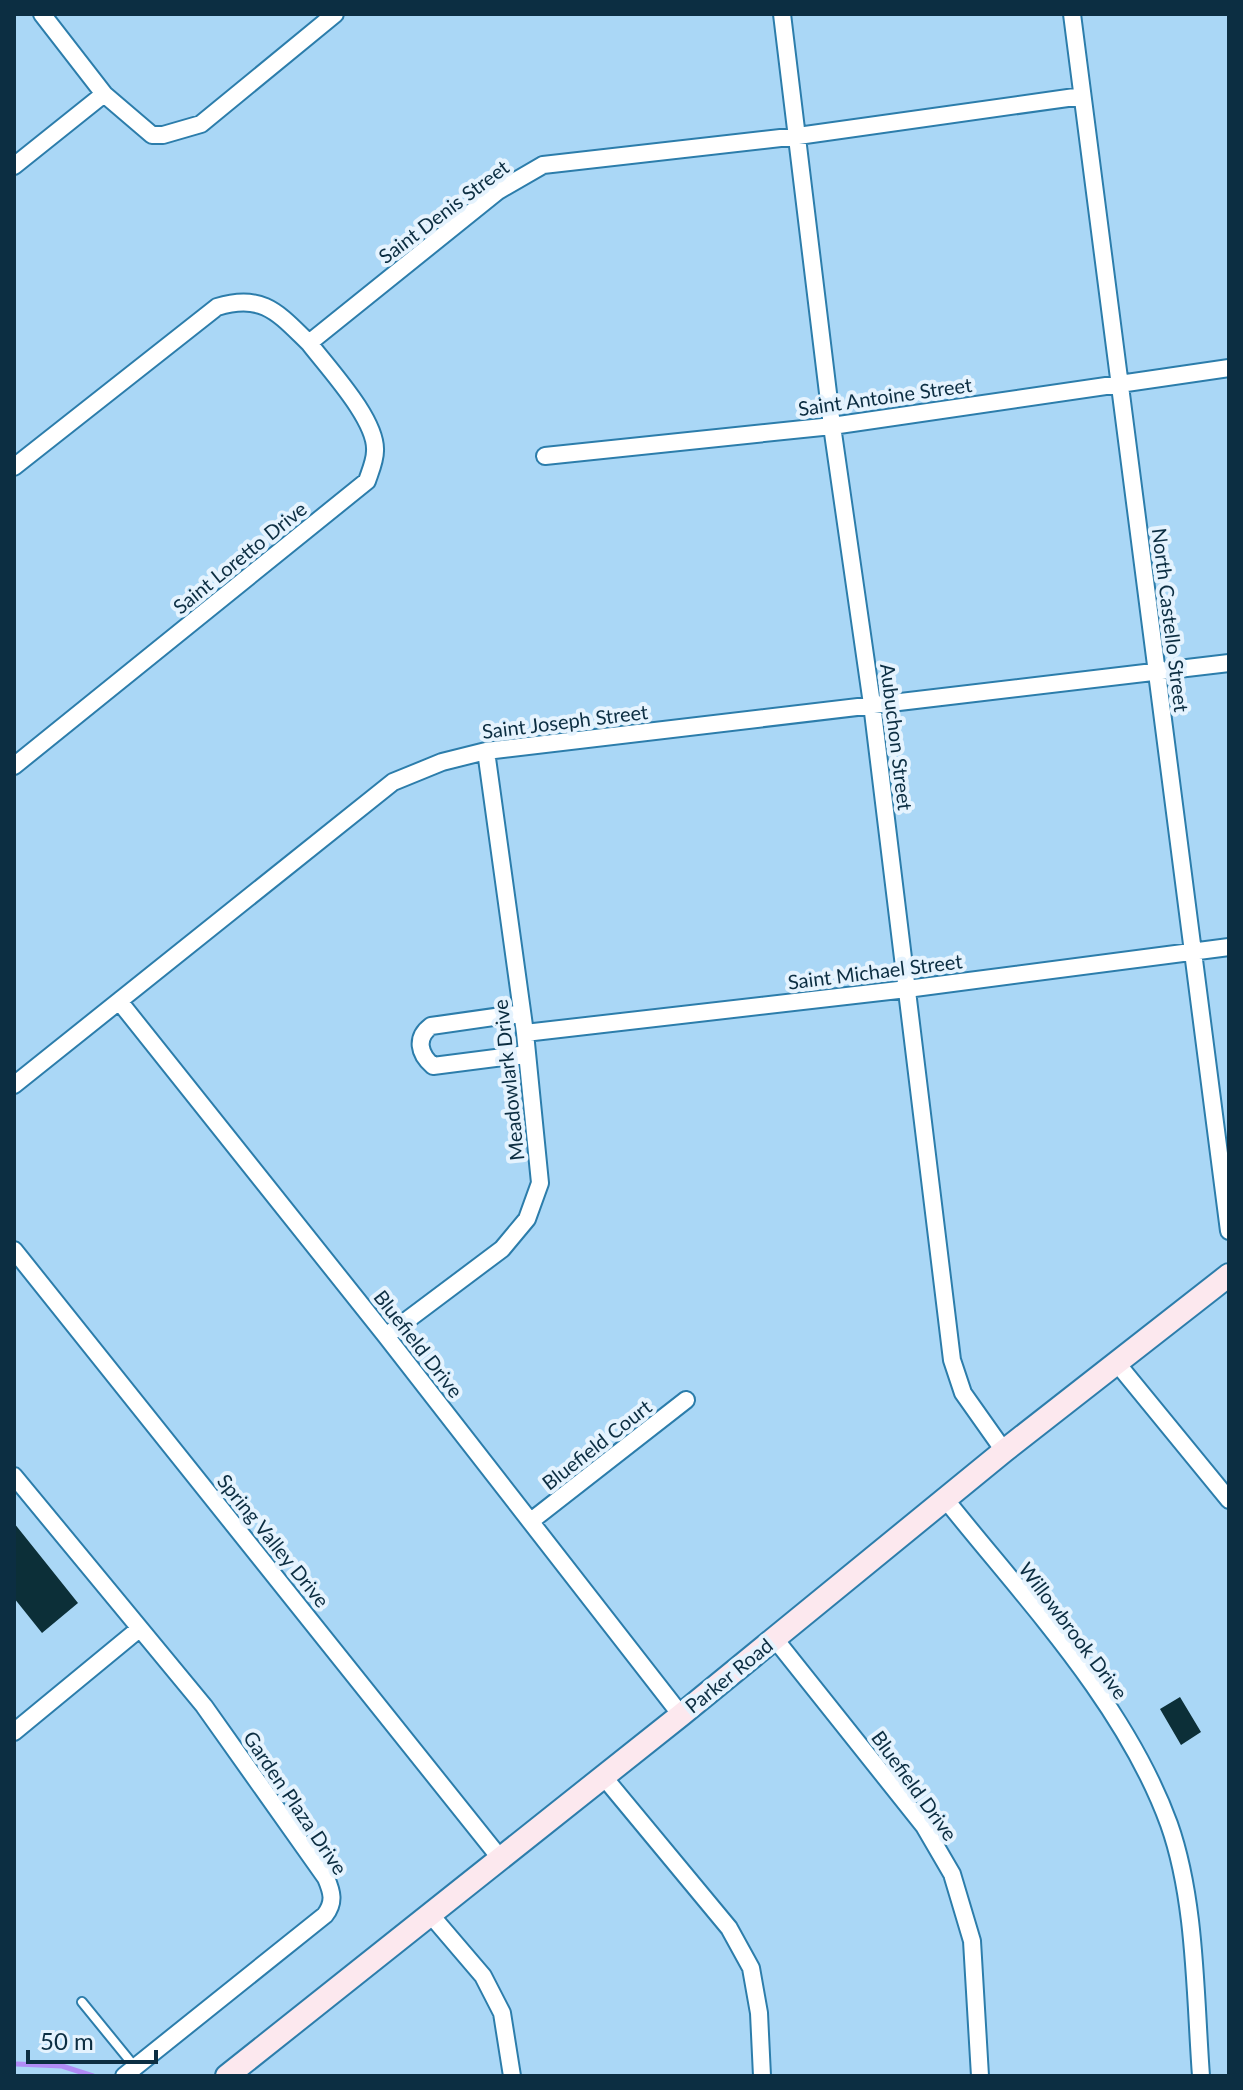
<svg xmlns="http://www.w3.org/2000/svg" width="1243" height="2090" viewBox="0 0 1243 2090" font-family="Lato,sans-serif">
<rect width="100%" height="100%" fill="#aad7f6"/>
<g fill="none" stroke-linecap="round" stroke-linejoin="round">
<path stroke="#b18cf6" stroke-width="5" d="M17,2064L62,2066L93,2076"/>
</g>
<path fill="#0c2f38" d="M14,1523L78,1603L42,1633L14,1598Z
M1180,1697L1201,1732L1181,1745L1160,1709Z"/>
<g fill="none" stroke-linecap="round" stroke-linejoin="round">
<g stroke="#2c7dab" stroke-width="12">
<path id="lane" d="M82,2002L135,2067"/>
</g>
<g stroke="#2c7dab" stroke-width="20">
<path id="street" d="M42,14L104,94
M782,14L832,426L872,704L952,1360L963,1393L1004,1451
M1072,14L1229,1231
M14,166L104,94L152,135H163L201,124L335,14
M545,456L832,426L1229,368
M14,467L217,307C263,293 278,313 309,343L498,191L543,165L798,136L1082,96
M14,766L367,481C370,472 375,461 375,451C377,420 328,368 309,343
M119,1001L386,1336L681,1715
M522,1013L431,1026C415,1038 419,1054 433,1066L527,1054
M525,1033L907,989L1229,947
M14,1085L393,782L442,762L486,751L1229,663
M14,1250L500,1858
M386,1336L502,1249L527,1219L540,1183L525,1033L486,751
M1116,1362L1229,1500
M14,1476L204,1706L326,1878C332,1892 335,1902 325,1915L124,2076
M946,1500C1025,1599 1125,1703 1169,1824C1196,1900 1195,1996 1201,2076
M531,1521L686,1400
M775,1639L924,1826L952,1874L972,1941L980,2076
M14,1732L139,1629
M603,1776L729,1928L751,1968L759,2013L762,2076
M430,1914L483,1976L502,2013L512,2076"/>
</g>
<g stroke="#2c7dab" stroke-width="26">
<path id="secondary" d="M227,2076L681,1715L1004,1451L1229,1275"/>
</g>
<use href="#lane" stroke="#fff" stroke-width="8"/>
<use href="#street" stroke="#fff" stroke-width="16"/>
<use href="#secondary" stroke="#fce8ee" stroke-width="22"/>
</g>
<g text-anchor="middle" stroke-width="8" stroke-linejoin="round" paint-order="stroke">
<g font-size="20" fill="#0c2e42" stroke="#e5f3fe">
<text transform="translate(444 212) rotate(-37)" y="7">Saint Denis Street</text>
<text transform="translate(885 397) rotate(-8)" y="7">Saint Antoine Street</text>
<text transform="translate(240 558) rotate(-39)" y="7">Saint Loretto Drive</text>
<text transform="translate(1170 620) rotate(83)" y="7">North Castello Street</text>
<text transform="translate(565 722) rotate(-7)" y="7">Saint Joseph Street</text>
<text transform="translate(896 737) rotate(83)" y="7">Aubuchon Street</text>
<text transform="translate(875 972) rotate(-7)" y="7">Saint Michael Street</text>
<text transform="translate(509 1080) rotate(-96)" y="7">Meadowlark Drive</text>
<text transform="translate(418 1344) rotate(52)" y="7">Bluefield Drive</text>
<text transform="translate(597 1445) rotate(-38)" y="7">Bluefield Court</text>
<text transform="translate(273 1541) rotate(51)" y="7">Spring Valley Drive</text>
<text transform="translate(1073 1631) rotate(53)" y="7">Willowbrook Drive</text>
<text transform="translate(729 1676) rotate(-39)" y="7">Parker Road</text>
<text transform="translate(914 1786) rotate(54)" y="7">Bluefield Drive</text>
<text transform="translate(295 1803) rotate(56)" y="7">Garden Plaza Drive</text>
</g>
</g>
<rect width="1243" height="2090" fill="none" stroke="#0c2e42" stroke-width="32"/>
<path d="M28 2050v12h128v-12" fill="none" stroke="#0c2e42" stroke-width="4"/>
<text x="40" y="2050" font-size="24" fill="#0c2e42" stroke="#e5f3fe" stroke-width="6" paint-order="stroke">50 m</text>
</svg>
